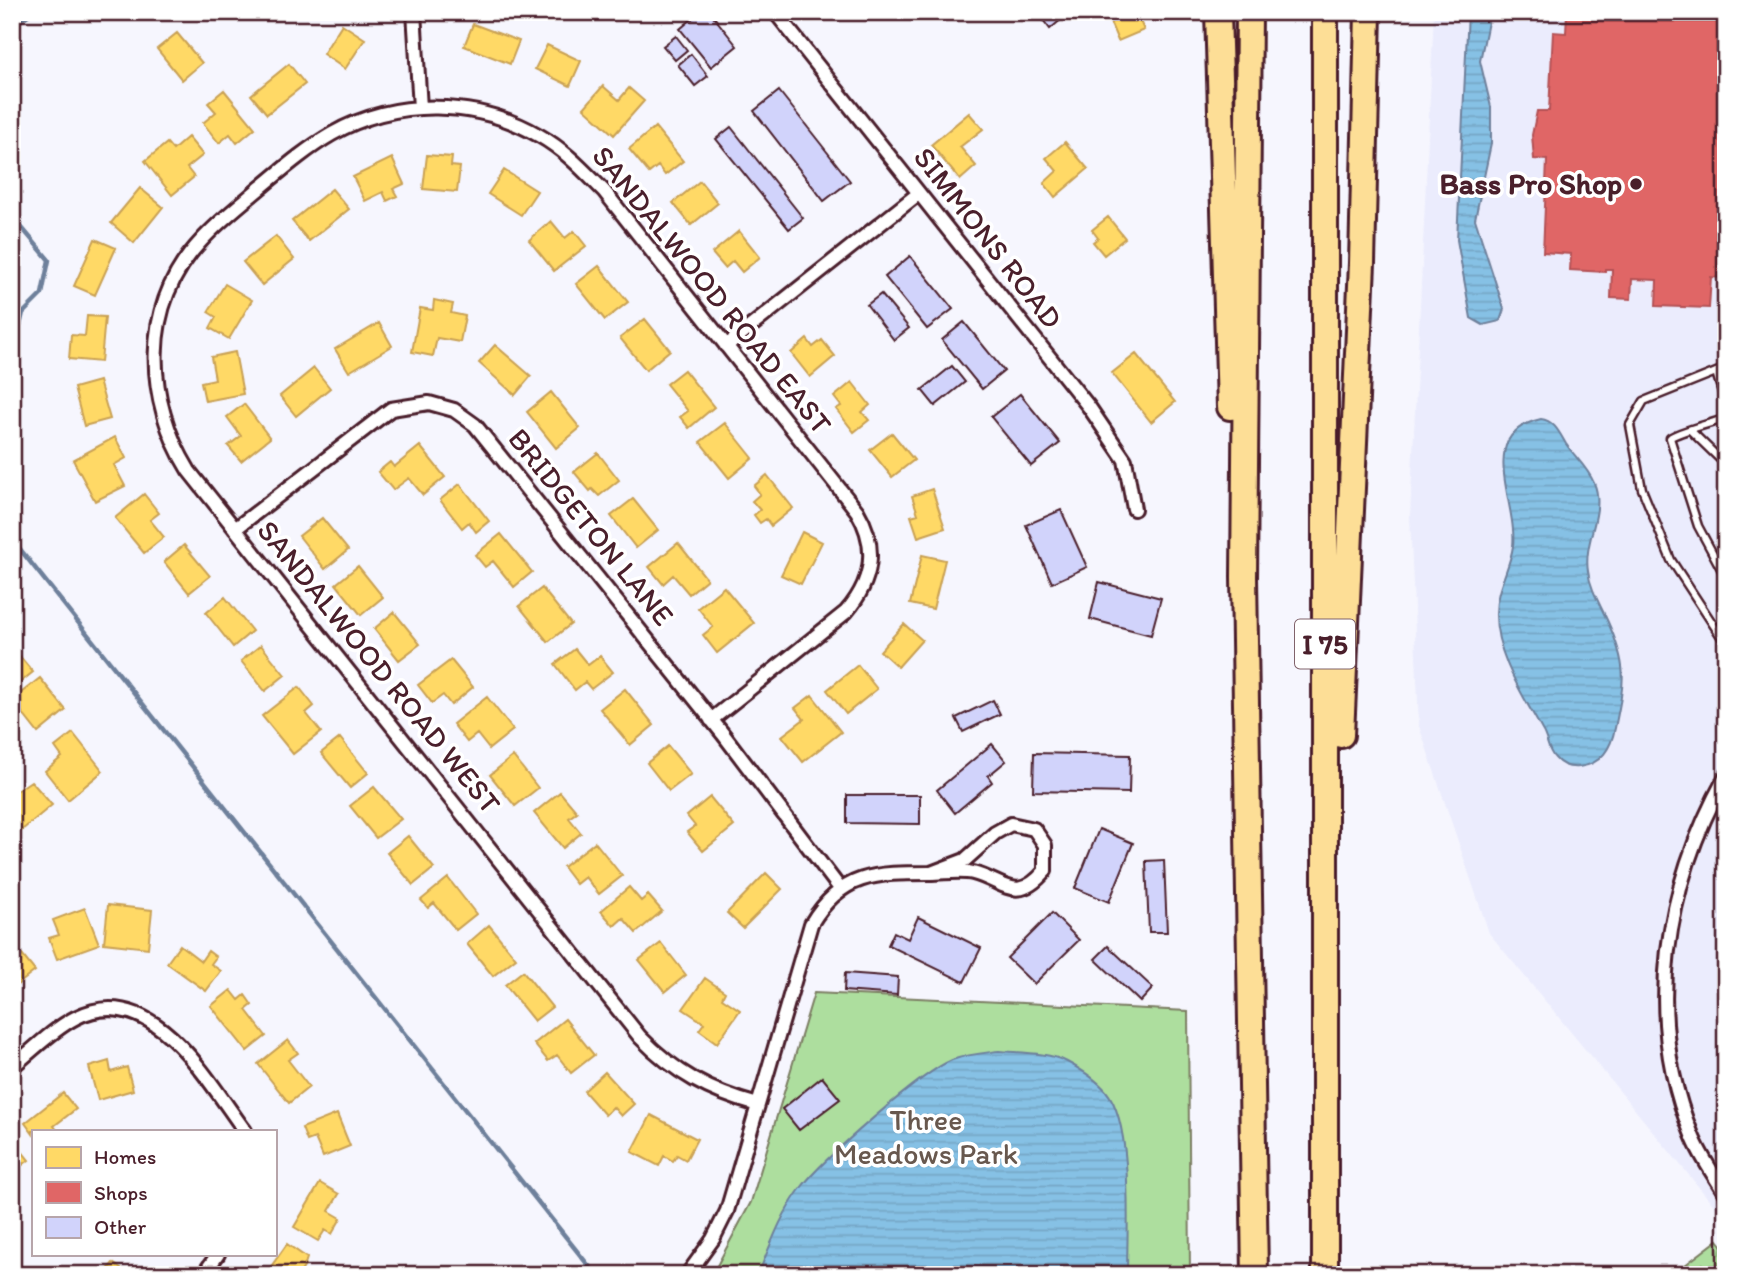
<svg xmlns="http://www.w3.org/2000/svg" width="1738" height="1287" viewBox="0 0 1738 1287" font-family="Itim,sans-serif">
<defs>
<pattern id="forest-firs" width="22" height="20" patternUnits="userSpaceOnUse" patternTransform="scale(1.75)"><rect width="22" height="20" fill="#adde9e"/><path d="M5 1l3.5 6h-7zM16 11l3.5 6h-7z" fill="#96be88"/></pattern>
<pattern id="water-rules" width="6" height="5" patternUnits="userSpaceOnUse" patternTransform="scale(1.75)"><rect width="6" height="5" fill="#86c1e5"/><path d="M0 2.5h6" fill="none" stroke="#75a5c5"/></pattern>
</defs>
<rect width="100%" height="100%" fill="#f6f6fe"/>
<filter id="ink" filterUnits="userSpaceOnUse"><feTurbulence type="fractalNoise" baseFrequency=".0143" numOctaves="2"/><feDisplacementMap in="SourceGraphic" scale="14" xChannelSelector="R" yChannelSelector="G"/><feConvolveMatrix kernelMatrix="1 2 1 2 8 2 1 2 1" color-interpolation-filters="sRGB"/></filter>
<g filter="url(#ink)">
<path fill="#ebecfd" d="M1434,12H1726V1220L1489,933L1419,726L1410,516Z"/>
<path fill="url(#forest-firs)" stroke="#7c7e64" stroke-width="2" d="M1718,1240L1726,1250V1275H1672Z"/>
<path fill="#adde9e" stroke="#7c7e64" stroke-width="2" d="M814,993L1188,1011L1190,1275H712L751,1202Z"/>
<path fill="url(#water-rules)" stroke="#6e809b" stroke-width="2" d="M1468,12H1490L1480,61L1491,107V144L1475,219L1504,309L1500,321L1483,325L1471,318L1457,240Z
M1541,419C1554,420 1560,434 1566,444C1575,457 1588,468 1594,483C1606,511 1583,541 1588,571C1590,589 1600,604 1607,620C1628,666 1625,680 1615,728C1611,748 1602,764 1579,767C1570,768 1561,765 1555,758C1547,750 1548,739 1542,730C1523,695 1495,654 1496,613C1496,588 1510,569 1513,546C1518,502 1474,434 1541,419Z
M999,1051C1021,1053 1048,1052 1067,1062C1080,1069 1097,1080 1106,1091C1134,1124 1127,1232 1127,1275H758C770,1246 781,1214 801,1188C821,1161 922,1072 952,1060C968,1054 983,1053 999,1051Z"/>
<path fill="#ffd966" stroke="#c9a154" stroke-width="2" d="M1132,12H1136L1144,30L1118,41L1110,22Z
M342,24L365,39L345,69L323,54Z
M473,24L519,41L510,64L464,46Z
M177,33L202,63L182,80L157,49Z
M547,45L581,61L570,86L535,69Z
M289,64L305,84L267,114L251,95Z
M603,86L619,100L629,88L644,101L614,135L584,108Z
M224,90L255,128L237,143L230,134L219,143L203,123L216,112L208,103Z
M969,113L983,129L960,147L976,166L960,180L931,145Z
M655,127L683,161L665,175L658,166L649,173L629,149Z
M188,137L203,155L187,168L194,177L172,195L145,161L167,143L173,150Z
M1065,142L1088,169L1055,197L1044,183L1057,171L1046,158Z
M427,155L452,157L451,166L460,167L457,192L423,189Z
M392,158L404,184L393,189L397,196L387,201L383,192L365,201L353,177Z
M504,170L537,191L521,215L488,194Z
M700,181L718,203L691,225L673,203Z
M140,188L163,207L134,243L111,223Z
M332,189L349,209L309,241L292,221Z
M1108,217L1125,238L1104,255L1093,242L1098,238L1092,230Z
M551,221L565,238L574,231L586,246L554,271L529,240Z
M739,231L760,257L742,272L733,261L725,268L712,253Z
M276,236L294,259L262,285L243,262Z
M95,239L116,248L95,295L74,286Z
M599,266L628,302L605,320L576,284Z
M225,284L252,300L229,339L210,328L216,317L208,312Z
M434,300L453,304L451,313L465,316L460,342L437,338L433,356L412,352L420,308L433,310Z
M87,316L105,317L101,362L69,359L71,335L85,336Z
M645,319L670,350L646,370L620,338Z
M379,323L392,346L349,372L335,349Z
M807,339L813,347L822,340L835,356L810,377L791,353Z
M495,345L531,376L515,395L479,363Z
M235,352L243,394L205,401L201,382L215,379L211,357Z
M1136,354L1175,402L1151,422L1112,373Z
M314,368L330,388L296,416L280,396Z
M684,370L714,407L689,428L680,417L688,411L666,384Z
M99,381L110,419L84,426L74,388Z
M852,382L870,405L862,412L869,420L854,432L836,409L841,406L834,397Z
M551,392L580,428L556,448L527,412Z
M244,404L270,438L241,461L228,446L241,436L227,417Z
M725,423L753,458L729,478L700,442Z
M892,433L914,460L892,477L870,450Z
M115,437L126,458L114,465L125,486L95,501L73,460Z
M420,446L445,477L423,495L409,478L393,490L378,472L390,462L394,467Z
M598,453L619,480L599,496L592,489L590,491L574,472Z
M767,475L793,508L771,526L766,519L760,523L754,515L760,510L752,501L760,494L754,486Z
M460,484L489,521L476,532L469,522L462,528L440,500Z
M932,489L945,528L918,537L911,516L918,514L912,496Z
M144,494L159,513L150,520L164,537L144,553L115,518Z
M633,499L658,530L636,548L611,516Z
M322,518L348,550L325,569L299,536Z
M802,532L822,542L801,584L781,575Z
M501,534L532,572L514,587L493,561L485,567L475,555Z
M678,543L707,579L689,594L673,575L663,584L649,567Z
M184,545L210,576L189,593L164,562Z
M922,555L945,560L933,609L910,604Z
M358,566L383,597L361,615L336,584Z
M724,587L754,623L717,653L703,635L713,627L698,608Z
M542,588L571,624L548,642L519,606Z
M225,597L252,631L233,647L206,613Z
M394,612L420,644L399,660L374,629Z
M904,624L922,640L898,667L880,651Z
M261,645L285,675L265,691L241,661Z
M12,647L33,672L12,689Z
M575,649L588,665L600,656L613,672L591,689L585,682L575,690L555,664Z
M451,660L473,687L451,705L443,695L432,703L418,685Z
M858,665L877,689L846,714L827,690Z
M40,678L66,710L38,733L12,700Z
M299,687L314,706L306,713L321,732L293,754L262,716Z
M625,689L654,725L630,745L600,709Z
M812,695L841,732L803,762L782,736L804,719L795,708Z
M487,697L513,730L489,749L477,734L467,742L453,724Z
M73,733L103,771L68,800L45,771L62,757L55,747Z
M340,738L368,773L350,788L321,753Z
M668,746L691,774L669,791L647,763Z
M513,756L538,788L515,806L490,775Z
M31,781L52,805L16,835L12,830V794Z
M374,787L401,819L376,838L350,806Z
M560,792L577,812L569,818L581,833L563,848L534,813Z
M710,797L734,826L703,851L687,832L695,826L687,816Z
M408,836L434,868L413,885L387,853Z
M595,842L622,876L599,894L585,877L576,884L563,867Z
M766,873L782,889L743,928L727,913Z
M448,878L476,914L456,930L434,903L428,908L421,900Z
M629,887L641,901L648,895L662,911L636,933L623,918L614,926L601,911Z
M108,905L152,910L148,948L104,943Z
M85,908L99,944L57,959L49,938L59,935L53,920Z
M489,925L516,958L493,976L467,944Z
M661,943L686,975L665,992L639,960Z
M180,945L201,961L208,951L216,957L211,964L221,971L206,991L167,963Z
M22,955L35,971L12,989V962Z
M523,971L552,1007L534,1021L505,985Z
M705,978L725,992L722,998L740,1010L717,1043L699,1030L704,1023L683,1009Z
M231,990L239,1000L245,995L252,1005L246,1010L266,1036L247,1051L211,1006Z
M565,1019L594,1055L571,1073L557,1055L548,1061L534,1044Z
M288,1040L298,1053L288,1060L309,1087L289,1103L258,1064Z
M109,1061L111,1072L127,1067L133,1090L98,1100L89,1067Z
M605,1072L634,1104L621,1116L613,1107L605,1115L584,1091Z
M63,1093L76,1109L54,1126L58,1131H33V1134L25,1123Z
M337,1114L350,1146L323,1157L315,1138L307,1141L302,1128Z
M651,1115L697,1139L686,1160L677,1155L673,1161L664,1156L659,1166L632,1152Z
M12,1139L29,1160L12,1173Z
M320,1183L339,1194L329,1211L341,1218L332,1234L325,1230L318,1241L294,1227Z
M287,1244L307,1258L304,1267L299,1275H265Z
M113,1263L129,1275H104Z"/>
<path fill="#e06666" stroke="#b35154" stroke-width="2" d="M1567,12H1726V208L1721,278L1711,277L1709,308L1656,306L1657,280L1632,279L1631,299L1611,298L1612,269H1605V272L1570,270L1571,254L1543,252L1547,160L1534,159L1532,135L1537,111H1549L1553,32L1566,33Z"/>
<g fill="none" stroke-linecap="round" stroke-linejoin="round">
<path stroke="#6e809b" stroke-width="4.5" d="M12,27L32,12
M12,216L49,260L42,294L23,313L12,357
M12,539L596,1275"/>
</g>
<path fill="#d1d3fb" stroke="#4a1f2b" stroke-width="2" d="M700,12H710L737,46L711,67L680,29Z
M1044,12H1070L1050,29L1040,16Z
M676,36L687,50L675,60L663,46Z
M691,54L708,76L695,86L678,65Z
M779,91L850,181L824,201L754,111Z
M731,127L803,218L789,229L716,139Z
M910,256L953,309L927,329L885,277Z
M881,294L909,328L894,340L867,305Z
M964,322L1004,371L982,389L942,340Z
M952,366L965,382L935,406L922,390Z
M1020,394L1060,443L1031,466L991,417Z
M1061,510L1087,567L1052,583L1026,525Z
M1099,582L1161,598L1151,635L1090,619Z
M993,700L1000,714L963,732L956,718Z
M992,744L1006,761L988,776L992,782L955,813L937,790Z
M1034,753L1130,755L1129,793L1033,791Z
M847,795H920V824L847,823Z
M1099,829L1133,843L1109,902L1075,888Z
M1164,860L1167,932H1149L1146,861Z
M1052,913L1079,940L1034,984L1007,958Z
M918,917L981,948L964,982L888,945L894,932L908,939Z
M1108,946L1153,988L1140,1002L1095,959Z
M845,973L898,977L897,995L844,991Z
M822,1077L840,1099L799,1130L782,1109Z"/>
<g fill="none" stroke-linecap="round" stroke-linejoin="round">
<g stroke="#4a1f2b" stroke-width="11">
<path id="service" d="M1726,368L1644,401L1630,425L1642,489L1671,560L1726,644
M1716,372L1726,406
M1726,418C1714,423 1676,432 1670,438L1698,526L1726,578
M1691,431L1726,465"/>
</g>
<g stroke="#4a1f2b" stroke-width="18">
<path id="minor" d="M414,12L420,108
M775,12L1089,407L1125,460L1134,509
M726,346L918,194
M235,529L391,409L429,403L454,410L475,425L723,734L841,890
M711,720L846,612C873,581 878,546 857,511L604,191C584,171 565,150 540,136C477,99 396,98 332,134C306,149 283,169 260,188C240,205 219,221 201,241C140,306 145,400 189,471L640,1037C675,1073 710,1092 758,1105
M1726,776C1665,886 1643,1016 1692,1135C1700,1156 1715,1176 1726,1195
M12,1067C32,1051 52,1030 75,1018C152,978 207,1080 245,1131
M203,1275L218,1254
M687,1275L713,1239L727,1211L811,924C841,873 876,873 930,873C944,873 960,870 973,873C1004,881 1016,905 1045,871V845L1034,829L1011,824L995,833L965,860L931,873"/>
</g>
<g stroke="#4a1f2b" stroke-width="30">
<path id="motorway" d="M1218,12L1230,407
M1249,12L1244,577L1255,1275
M1341,735L1362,263L1368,12
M1325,1275V12"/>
</g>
<use href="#service" stroke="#fff" stroke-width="6"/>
<use href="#minor" stroke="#fff" stroke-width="12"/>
<use href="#motorway" stroke="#fdde96" stroke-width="24"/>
</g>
</g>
<circle fill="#4a1f2b" stroke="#fff" stroke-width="2.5" cx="1636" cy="184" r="7"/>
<g text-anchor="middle" stroke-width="7" stroke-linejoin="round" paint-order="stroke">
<rect fill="#fff" stroke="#80626b" stroke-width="2" x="1295" y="619.5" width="60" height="49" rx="5"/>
<g font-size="28" font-weight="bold" fill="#4a1f2b">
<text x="1325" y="654">I 75</text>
</g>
<g font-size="30" font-weight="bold" fill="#4a1f2b" stroke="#fff" text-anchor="end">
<text x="1622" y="194">Bass Pro Shop</text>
</g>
<g font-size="30" fill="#4a1f2b" stroke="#fff">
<text transform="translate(988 238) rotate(52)" y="10">SIMMONS ROAD</text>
<text transform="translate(712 290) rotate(51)" y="10">SANDALWOOD ROAD EAST</text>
<text transform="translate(591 527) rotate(51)" y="10">BRIDGETON LANE</text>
<text transform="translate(379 667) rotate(51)" y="10">SANDALWOOD ROAD WEST</text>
</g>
<g font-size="30" fill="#68584e" stroke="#fff">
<text x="926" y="1130">Three<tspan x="926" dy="34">Meadows Park</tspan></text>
</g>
</g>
<rect width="1738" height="1287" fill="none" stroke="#fff" stroke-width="42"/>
<rect x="21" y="21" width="1696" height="1245" fill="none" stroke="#4a1f2b" stroke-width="2.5" filter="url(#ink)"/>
<rect x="32" y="1130" width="245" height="126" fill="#ffffff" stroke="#b7a5aa" stroke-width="2"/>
<rect x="46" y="1147" width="35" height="21" fill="#ffd966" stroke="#b7a5aa" stroke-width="2"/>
<text x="94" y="1164" font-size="21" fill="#4a1f2b">Homes</text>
<rect x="46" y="1182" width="35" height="21" fill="#e06666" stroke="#b7a5aa" stroke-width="2"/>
<text x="94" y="1200" font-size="21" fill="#4a1f2b">Shops</text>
<rect x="46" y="1217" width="35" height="21" fill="#d1d3fb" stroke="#b7a5aa" stroke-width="2"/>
<text x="94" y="1234" font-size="21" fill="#4a1f2b">Other</text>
</svg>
